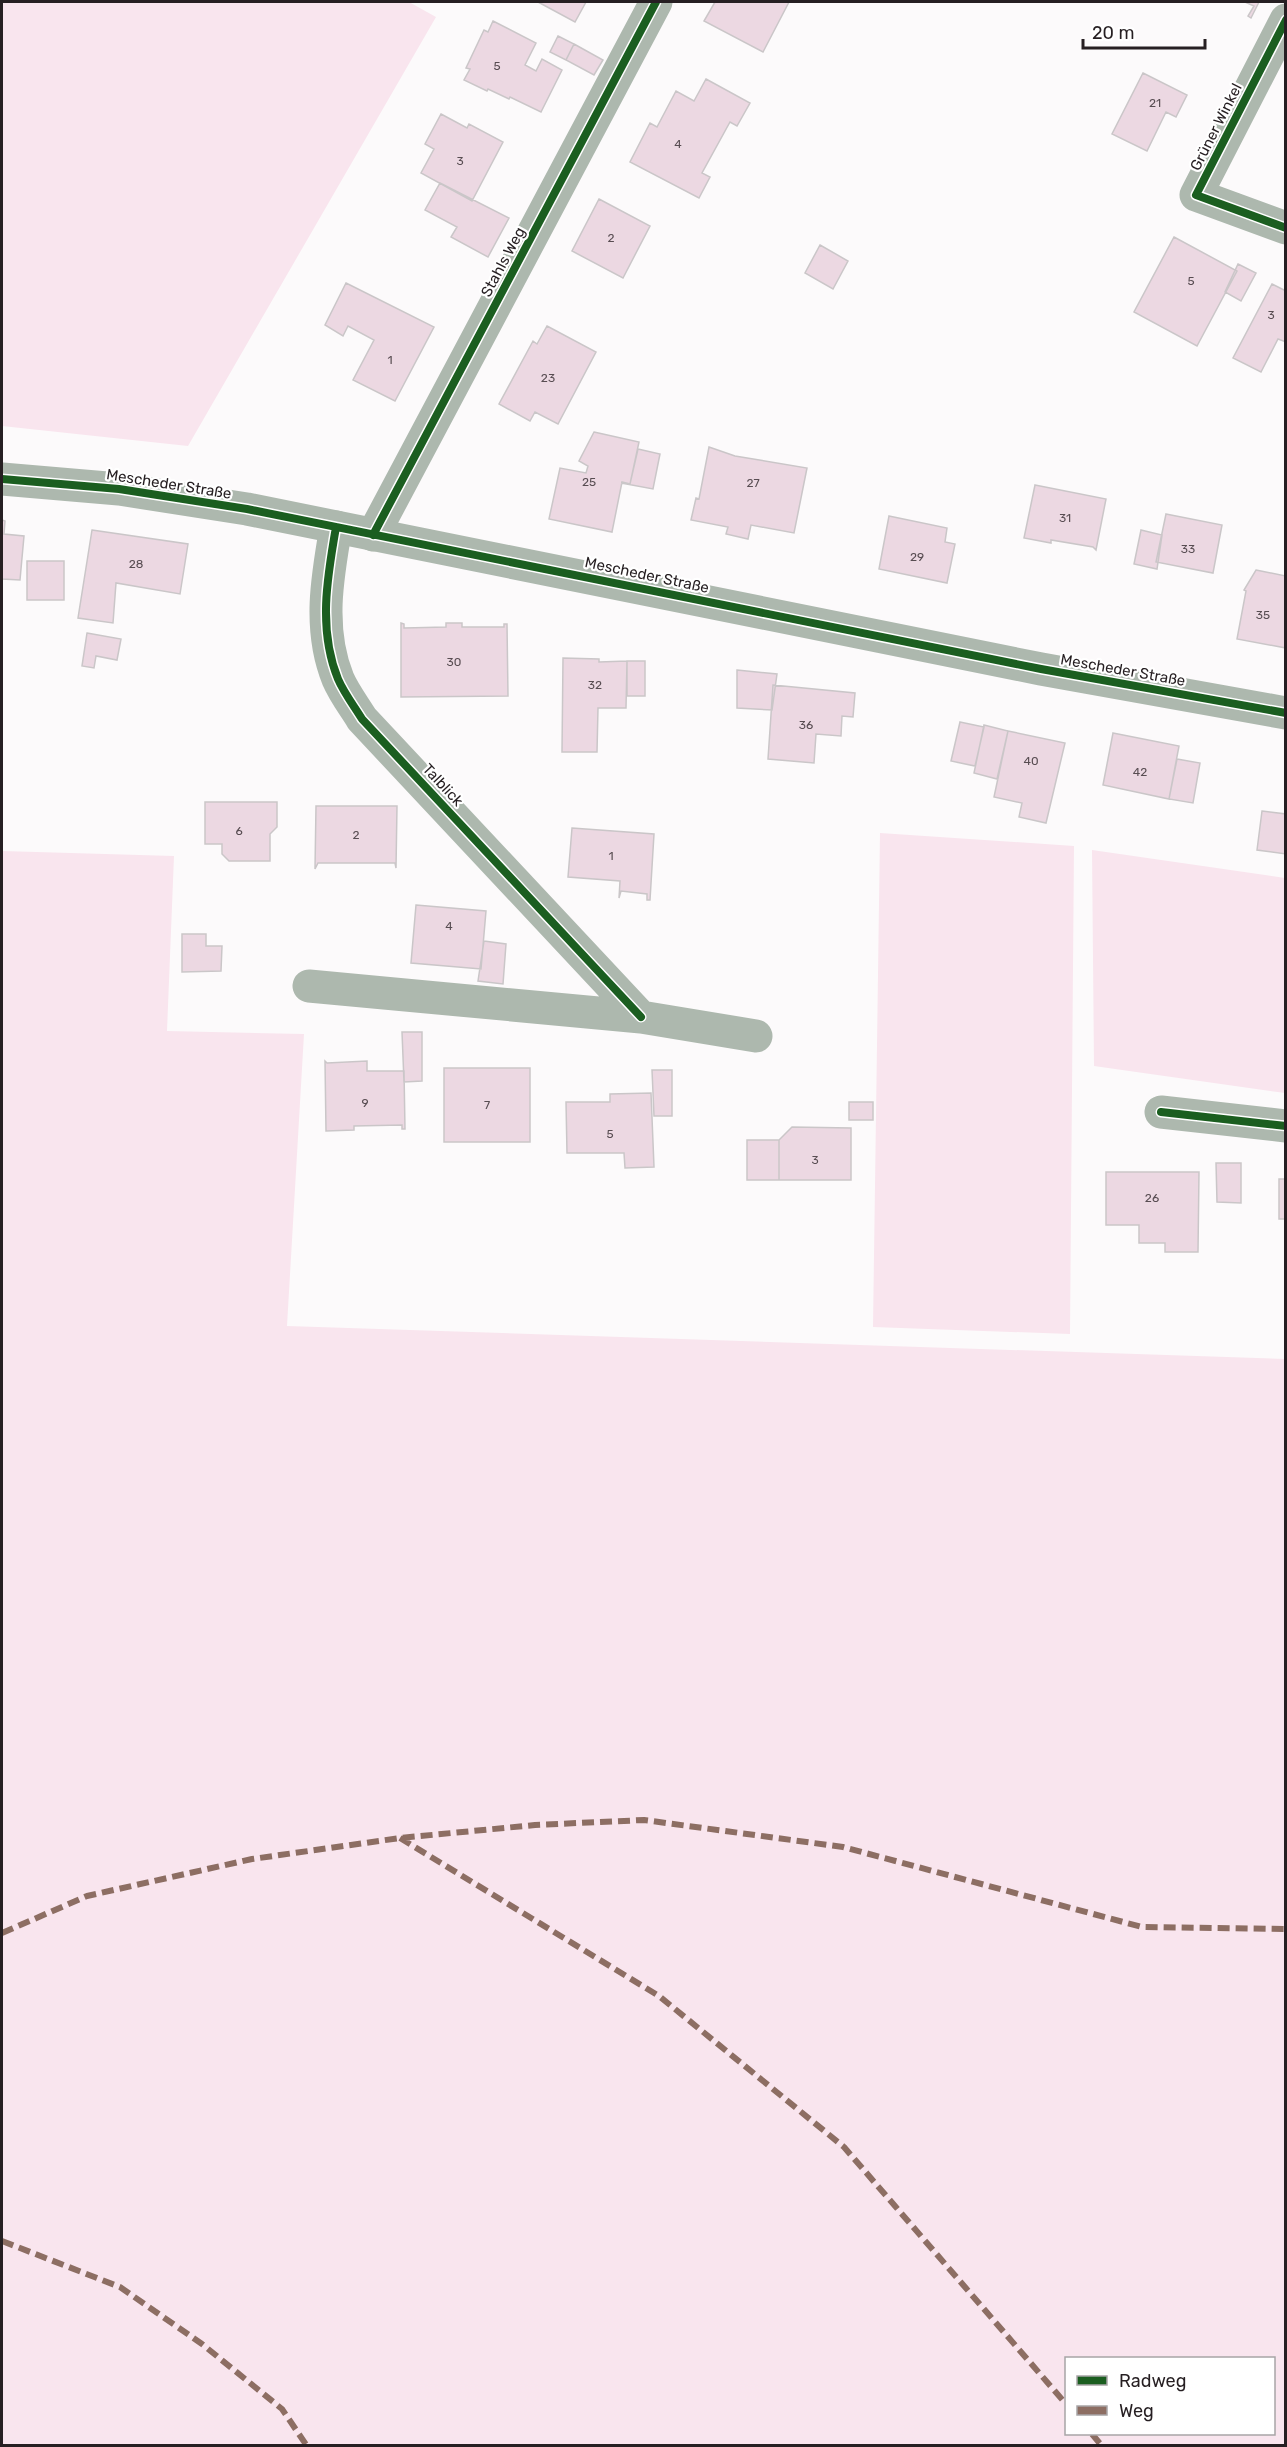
<svg xmlns="http://www.w3.org/2000/svg" width="1287" height="2447" viewBox="0 0 1287 2447" font-family="Rubik,sans-serif">
<rect width="100%" height="100%" fill="#fcfafb"/>
<path fill="#f9e5ee" fill-rule="evenodd" d="M2,2H409L436,17L188,446L2,426Z
M880,833L1074,846L1070,1334L873,1327Z
M1092,850L1285,878V1093L1094,1066Z
M2,851L174,856L167,1031L304,1034L287,1326L1285,1359V2445H2ZM1274,2358V2434H1066V2358Z"/>
<path fill="#ecd8e2" stroke="#cac6c8" stroke-width="1.5" d="M538,2H586L575,22Z
M715,2H789L763,52L704,21Z
M1245,2H1259L1251,18L1248,16L1254,6Z
M493,21L536,43L525,65L536,71L542,59L562,70L541,112L510,97L509,99L488,89L487,91L464,80L470,69L466,68L484,30L488,32Z
M558,36L574,44L566,60L550,52Z
M574,44L603,60L594,75L566,60Z
M1143,73L1187,95L1176,117L1166,112L1147,151L1112,134Z
M706,79L750,103L737,126L730,122L702,173L710,177L699,198L630,162L650,123L657,127L676,91L694,101Z
M441,114L467,128L469,124L503,142L472,201L421,173L434,149L425,144Z
M440,183L509,218L488,257L451,237L457,227L425,210Z
M599,199L650,226L623,278L572,251Z
M1174,237L1237,271L1197,346L1134,312Z
M820,245L848,261L833,289L805,273Z
M1238,264L1256,273L1241,301L1225,292Z
M346,283L434,327L395,401L353,380L374,340L348,326L343,336L325,325Z
M1272,284L1286,291V342L1278,339L1261,372L1233,358Z
M547,326L596,352L558,424L535,412L530,421L499,404L533,341L537,344Z
M594,432L639,442L630,484L622,482L612,532L549,519L560,468L586,473L588,466L579,461Z
M709,447L735,456L807,468L794,533L751,525L748,539L726,534L728,527L691,520L696,498L699,499Z
M638,449L660,454L653,489L621,483L630,484Z
M1035,485L1106,499L1096,550L1093,547L1051,540V543L1024,538Z
M1166,514L1222,525L1213,573L1156,562Z
M889,516L947,528L945,542L955,544L947,583L879,569Z
M2,520L5,521L4,534L24,536L20,580L2,579Z
M92,530L188,544L180,594L116,583L113,623L78,618Z
M1141,530L1162,535L1157,569L1134,564Z
M27,561H64V600H27Z
M1256,570L1286,576V648L1237,639L1246,591L1244,590Z
M401,623L404,624V628L446,627V623H462V627H504V624H507L508,696L401,697Z
M87,633L121,639L117,660L96,656L94,668L82,666Z
M563,658L599,659V662L627,661L626,708H598L597,752H562Z
M627,661H645V696H627Z
M737,670L777,674L772,710L737,708Z
M773,685L855,693L853,717L842,716L841,736L816,734L814,763L768,759Z
M960,722L984,727L975,766L951,761Z
M984,725L1008,731L997,779L974,773Z
M1008,731L1065,743L1046,823L1019,817L1022,803L994,797Z
M1113,733L1179,746L1169,799L1103,785Z
M1177,759L1200,763L1193,803L1169,799Z
M205,802H277V827L270,834V861H229L222,854V844H205Z
M316,806H397L396,868L395,863H318L315,869Z
M1262,811L1286,814V854L1257,850Z
M572,828L654,834L650,900H647V894L621,891L619,898L620,881L568,877Z
M416,905L486,911L481,969L411,963Z
M182,934H206V946H222L221,971L182,972Z
M484,941L506,944L503,984L478,981Z
M402,1032H422V1081L404,1082Z
M325,1061L327,1063L367,1061V1071H404L405,1129H402V1125L354,1126V1130L326,1131Z
M444,1068H530V1142H444Z
M652,1070H672V1116H654Z
M651,1093L654,1167L625,1168L624,1153H567L566,1102H610V1094Z
M849,1102H873V1120H849Z
M792,1127L851,1128V1180H779V1140Z
M747,1140H779V1180H747Z
M1216,1163H1241V1203L1217,1202Z
M1106,1172H1199L1198,1252H1165V1243H1139V1225H1106Z
M1279,1179H1286V1219H1279Z"/>
<g fill="none" stroke-linecap="round" stroke-linejoin="round">
<path stroke="#adb8ae" stroke-width="33" d="M1286,20L1196,195L1286,228
M336,527C327,578 318,630 338,679C344,693 354,706 362,719L641,1017
M373,535L656,2
M309,986L641,1017L756,1036
M1161,1112L1286,1126"/>
<path stroke="#adb8ae" stroke-width="33" d="M2,479L119,489L247,509L1041,669L1286,713"/>
<path stroke="#8d6e63" stroke-width="6" stroke-dasharray="12 6" stroke-linecap="butt" d="M400,1838L659,1996L844,2147L1066,2404
M2,1933L87,1896L252,1859L400,1838L535,1825L644,1820L843,1847L1142,1927L1286,1929
M2,2241L120,2287L202,2344L282,2409L307,2446
M1092,2434L1102,2446"/>
<g stroke="#fff" stroke-width="11">
<path id="cycleway" d="M1286,20L1196,195L1286,228
M2,479L119,489L247,509L1041,669L1286,713
M336,527C327,578 318,630 338,679C344,693 354,706 362,719L641,1017
M373,535L656,2
M1161,1112L1286,1126"/>
</g>
<use href="#cycleway" stroke="#1b5e20" stroke-width="8"/>
</g>
<g text-anchor="middle" stroke-width="4.5" stroke-linejoin="round" paint-order="stroke">
<g font-size="12" fill="#584d52">
<text x="497" y="70">5</text>
<text x="1155" y="107">21</text>
<text x="678" y="148">4</text>
<text x="460" y="165">3</text>
<text x="611" y="242">2</text>
<text x="1191" y="285">5</text>
<text x="1271" y="319">3</text>
<text x="390" y="364">1</text>
<text x="548" y="382">23</text>
<text x="589" y="486">25</text>
<text x="753" y="487">27</text>
<text x="1065" y="522">31</text>
<text x="1188" y="553">33</text>
<text x="917" y="561">29</text>
<text x="136" y="568">28</text>
<text x="1263" y="619">35</text>
<text x="454" y="666">30</text>
<text x="595" y="689">32</text>
<text x="806" y="729">36</text>
<text x="1031" y="765">40</text>
<text x="1140" y="776">42</text>
<text x="239" y="835">6</text>
<text x="356" y="839">2</text>
<text x="611" y="860">1</text>
<text x="449" y="930">4</text>
<text x="365" y="1107">9</text>
<text x="487" y="1109">7</text>
<text x="610" y="1138">5</text>
<text x="815" y="1164">3</text>
<text x="1152" y="1202">26</text>
</g>
<g font-size="15" fill="#261f22" stroke="#fff">
<text transform="translate(1216 127) rotate(-63)" y="5">Grüner Winkel</text>
<text transform="translate(503 262) rotate(-62)" y="5">Stahls Weg</text>
<text transform="translate(169 484) rotate(9)" y="5">Mescheder Straße</text>
<text transform="translate(647 575) rotate(12)" y="5">Mescheder Straße</text>
<text transform="translate(1123 670) rotate(10)" y="5">Mescheder Straße</text>
<text transform="translate(443 785) rotate(47)" y="5">Talblick</text>
</g>
</g>
<rect width="1287" height="2447" fill="none" stroke="#261f22" stroke-width="6"/>
<rect x="1065" y="2357" width="210" height="78" fill="#ffffff" stroke="#a8a5a7" stroke-width="1.5"/>
<rect x="1077" y="2376" width="30" height="9" fill="#1b5e20" stroke="#a8a5a7" stroke-width="1.5"/>
<text x="1119" y="2387" font-size="18" fill="#261f22">Radweg</text>
<rect x="1077" y="2406" width="30" height="9" fill="#8d6e63" stroke="#a8a5a7" stroke-width="1.5"/>
<text x="1119" y="2417" font-size="18" fill="#261f22">Weg</text>
<path d="M1083 39v9h122v-9" fill="none" stroke="#261f22" stroke-width="3"/>
<text x="1092" y="39" font-size="18" fill="#261f22" stroke="#ffffff" stroke-width="4.5" paint-order="stroke">20 m</text>
</svg>
